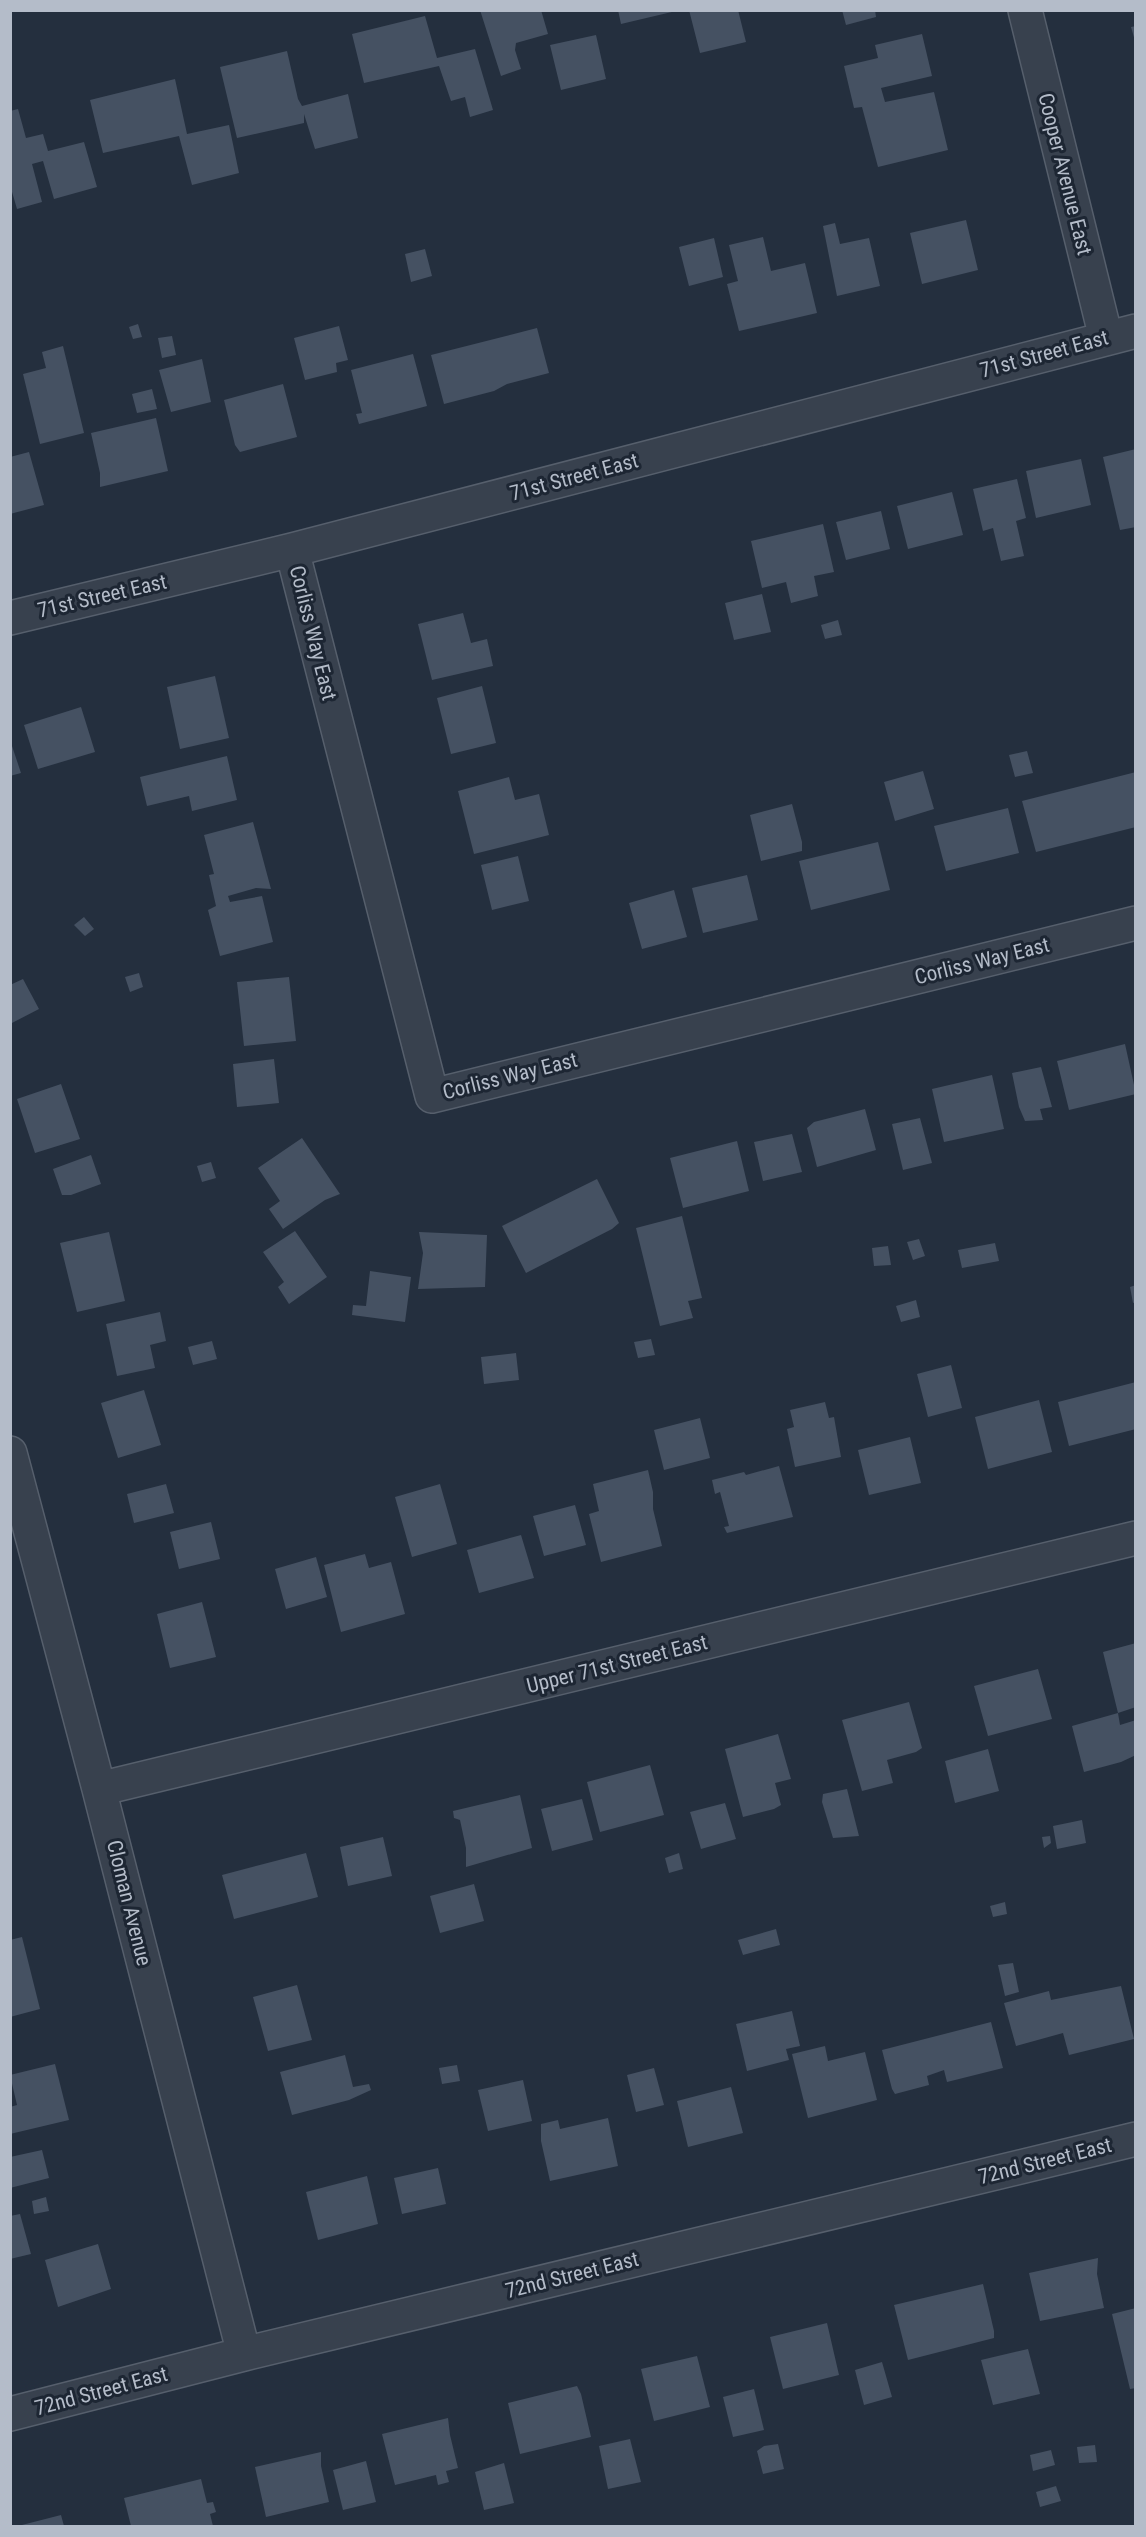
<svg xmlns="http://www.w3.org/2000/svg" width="1146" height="2537" viewBox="0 0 1146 2537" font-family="'Roboto Condensed',sans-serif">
<rect width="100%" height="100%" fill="#242f3e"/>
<path fill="#455162" d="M480,10H541L548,34L516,43L515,50L521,69L501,76Z
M618,10H676V11L621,24Z
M689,10H738L746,42L700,53Z
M842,10H875L876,17L846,25Z
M425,16L437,58L475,49L493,110L470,117L465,97L451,101L439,66L364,83L352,34Z
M1136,26V41H1135L1131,27Z
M922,34L932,76L881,88L885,102L934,92L948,150L878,167L862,107L854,108L844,66L878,58L875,45Z
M596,35L606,79L561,90L550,45Z
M287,51L298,99L302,106L348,94L358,138L315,149L304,114V123L237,138L220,67Z
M175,79L187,134L229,125L239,173L192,185L179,136L103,153L90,100Z
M18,109L26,138L43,134L48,151L84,142L97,187L54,199L43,161L32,164L42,202L17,209L10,185V111Z
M966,220L978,270L922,284L910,233Z
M835,223L840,244L869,238L880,286L837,296L823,226Z
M763,237L771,271L805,263L817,313L739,331L727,284L738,281L729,245Z
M714,238L723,277L689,286L679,247Z
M425,249L432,276L411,282L405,254Z
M138,324L142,337L133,339L129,327Z
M339,326L348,360L336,363L337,372L305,380L294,338Z
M537,328L549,373L507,384L494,391L444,404L431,355Z
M172,336L176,355L162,358L158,338Z
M63,346L84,433L40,444L23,374L46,368L42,352Z
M413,354L427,406L359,424L356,414L362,413L351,370Z
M202,359L211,402L171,412L159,370Z
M283,384L297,437L240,452L235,445L224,400Z
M152,389L157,409L137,413L132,394Z
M156,418L168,471L100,487V473L91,433Z
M1136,449V527L1120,530L1103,457Z
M29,452L44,505L10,514V457Z
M1081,459L1091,505L1036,518L1026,471Z
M1017,479L1026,518L1016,521L1024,556L1001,561L993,528L983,531L973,489Z
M952,492L963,535L908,549L897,506Z
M881,511L890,549L846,560L836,522Z
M823,524L834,572L814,576L818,596L791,603L786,582L762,588L751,541Z
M762,594L771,632L734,640L725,603Z
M463,613L471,643L487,639L493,666L432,680L418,624Z
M838,620L842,635L825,639L821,625Z
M215,676L229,738L180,749L167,687Z
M482,686L496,743L451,754L437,698Z
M81,707L95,752L38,769L24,725Z
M10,740L21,773L10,776Z
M1027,751L1033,773L1015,777L1009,755Z
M227,756L237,800L192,811L189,796L147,806L140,777Z
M923,771L934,809L895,821L884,782Z
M1136,772V827L1036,852L1022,801Z
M509,777L515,800L539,794L549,835L474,854L458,791Z
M792,804L802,842V851L761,861L750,815Z
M1008,808L1019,853L946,871L934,826Z
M253,822L271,889L256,888L228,896L230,902L262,896L273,942L220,956L208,910L216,906L209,875L214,874L204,835Z
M878,842L890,890L811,910L799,861Z
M518,856L529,901L492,910L481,865Z
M747,875L758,920L703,933L692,888Z
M674,890L687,937L642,949L629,903Z
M84,917L94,929L85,936L74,925Z
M139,973L143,987L130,992L125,977Z
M289,977L296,1041L244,1046L237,982Z
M23,979L39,1009L10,1024V985Z
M1125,1044L1136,1094L1069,1110L1057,1061Z
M274,1059L279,1103L237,1107L233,1064Z
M1041,1067L1052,1107L1040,1109L1043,1120L1025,1121L1019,1107L1012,1073Z
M992,1075L1004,1129L944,1142L932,1089Z
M61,1084L80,1139L35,1153L17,1099Z
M865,1109L876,1150L817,1167L807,1128L814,1122Z
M920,1118L932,1163L903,1170L892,1124Z
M792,1134L802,1172L763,1181L754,1142Z
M302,1138L340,1194L325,1200L283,1229L269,1209L280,1201L258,1168Z
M737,1141L749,1191L683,1208L670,1158Z
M91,1155L101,1184L71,1195H62L53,1169Z
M211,1162L216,1178L202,1182L197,1166Z
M597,1179L619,1223L612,1229L526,1273L502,1226Z
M682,1216L702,1298L688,1301L693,1318L660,1326L636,1228Z
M295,1231L327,1277L289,1304L278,1287L284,1282L263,1252Z
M109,1232L125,1301L77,1312L60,1243Z
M419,1232L487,1235L485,1287L418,1289L423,1253Z
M919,1239L925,1256L913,1260L907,1242Z
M995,1243L999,1261L962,1268L958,1250Z
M888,1246L891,1265L874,1266L872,1248Z
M370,1271L411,1277L405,1322L352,1315L353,1305L366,1306Z
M1136,1285V1302L1133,1303L1130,1287Z
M916,1300L920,1317L901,1322L896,1306Z
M160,1312L166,1341L150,1345L155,1368L117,1376L106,1324Z
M651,1339L655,1355L638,1358L634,1342Z
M212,1341L217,1359L193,1365L188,1347Z
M516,1353L519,1380L484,1384L481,1357Z
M951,1365L962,1408L928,1417L917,1374Z
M1136,1382V1429L1069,1446L1058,1402Z
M144,1390L161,1445L118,1458L101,1403Z
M1039,1400L1052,1452L988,1469L975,1417Z
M825,1402L829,1418L834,1417L841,1457L795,1467L787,1429L794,1427L790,1410Z
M700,1418L710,1458L664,1470L654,1430Z
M910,1437L921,1483L869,1495L858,1450Z
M779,1466L793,1517L727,1533L724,1527L729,1526L720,1492L715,1494L712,1480L744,1472L746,1475Z
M648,1470L653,1492V1509L662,1546L601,1562L589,1514L599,1511L593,1484Z
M166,1484L174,1513L134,1523L127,1494Z
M440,1484L457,1544L412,1557L395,1497Z
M575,1505L586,1545L544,1556L533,1516Z
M211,1522L220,1559L179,1569L170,1532Z
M521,1535L534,1578L479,1593L467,1550Z
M365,1554L369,1568L391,1562L405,1614L341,1632L324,1565Z
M316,1557L327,1597L286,1609L275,1569Z
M202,1602L216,1657L170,1668L157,1614Z
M1136,1643V1707L1118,1713L1103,1652Z
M1038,1669L1052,1719L988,1736L974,1686Z
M909,1702L922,1748L916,1752L887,1760L893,1783L862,1791L842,1720Z
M1118,1713L1120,1725L1136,1720V1755L1121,1762L1084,1772L1072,1726Z
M778,1734L791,1779L775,1783L781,1805L774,1809L743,1817L725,1749Z
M988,1749L999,1791L955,1803L945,1761Z
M650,1765L664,1815L600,1832L587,1782Z
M847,1789L859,1836L833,1838L822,1802L823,1794Z
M520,1795L532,1848L466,1867V1848L460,1820L454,1818L453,1811Z
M582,1799L593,1840L552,1851L541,1809Z
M725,1803L736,1839L701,1849L690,1812Z
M1082,1820L1086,1843L1057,1849L1053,1826Z
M1050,1836L1051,1843L1044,1848L1042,1837Z
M383,1837L392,1876L348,1886L340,1847Z
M306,1853L318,1897L234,1919L222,1875Z
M679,1853L683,1869L669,1873L665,1858Z
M474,1884L484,1921L440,1933L430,1896Z
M1005,1902L1007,1914L993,1917L990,1906Z
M776,1929L780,1945L743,1955L738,1940Z
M22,1937L40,2009L10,2017V1940Z
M1013,1963L1019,1992L1005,1996L998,1965Z
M297,1985L312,2040L268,2051L253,1997Z
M1121,1986L1134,2039L1069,2055L1063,2033L1016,2046L1004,2003L1049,1991L1051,2000Z
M792,2011L800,2046L786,2049L789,2060L747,2071L736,2024Z
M991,2022L1003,2068L947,2082L944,2070L927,2076L929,2085L895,2094L892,2089L882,2050Z
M825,2046L828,2061L865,2052L877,2100L808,2118L792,2054Z
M345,2055L353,2087L369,2084L371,2090L349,2100L292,2115L280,2072Z
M55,2064L69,2120L10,2134V2107L17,2105L10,2075Z
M457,2065L460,2081L442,2084L439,2068Z
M654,2068L664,2105L636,2112L627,2075Z
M523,2080L532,2121L488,2131L478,2090Z
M731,2087L743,2133L688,2147L677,2101Z
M608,2118L618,2166L550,2181L541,2141V2124L558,2120L560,2129Z
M42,2150L49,2178L10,2188V2157Z
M438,2168L446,2204L402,2214L394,2178Z
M367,2176L378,2224L318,2240L306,2192Z
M46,2197L49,2211L34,2214L32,2201Z
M20,2214L31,2254L10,2259V2216Z
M98,2244L111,2289L58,2307L45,2260Z
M1098,2258L1097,2274L1104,2308L1040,2321L1029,2273Z
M983,2284L994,2331V2338L908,2360L894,2305Z
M1136,2308V2388L1130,2389L1112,2314Z
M827,2323L839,2375L783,2389L770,2337Z
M1028,2349L1040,2394L993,2405L981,2360Z
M697,2356L710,2407L654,2421L641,2369Z
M882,2362L892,2397L864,2405L855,2370Z
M577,2386L581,2394L591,2437L520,2454L508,2403Z
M754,2389L764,2430L733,2437L723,2397Z
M448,2418L450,2435L458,2468L446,2471L449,2482L438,2485L436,2475L395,2485L382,2434Z
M630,2439L641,2482L608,2489L599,2446Z
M778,2444L784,2469L763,2474L757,2451L764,2446Z
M1095,2445L1097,2462L1079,2463L1077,2447Z
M1051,2450L1055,2465L1033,2471L1030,2455Z
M321,2452V2466L329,2502L266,2517L255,2467Z
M366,2461L376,2502L343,2510L333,2470Z
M504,2463L514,2503L484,2510L475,2472Z
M201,2479L207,2503L213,2502L216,2512L210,2514L213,2526H131L124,2498Z
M1056,2486L1061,2501L1040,2507L1036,2492Z
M61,2515L64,2526H18Z"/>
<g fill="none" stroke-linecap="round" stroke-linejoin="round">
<g stroke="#565f6c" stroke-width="36">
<path id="minor" d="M1025,10L1106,338
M292,550L432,1096L1136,923
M10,618L292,550L1136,331
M10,1453L99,1789L244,2354
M99,1789L1136,1538
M10,2414L244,2354L1136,2139"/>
</g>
<use href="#minor" stroke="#38414e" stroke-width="33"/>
</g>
<g text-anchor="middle" stroke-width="6" stroke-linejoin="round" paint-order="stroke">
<g font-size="21" fill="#b4bcc9" stroke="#1d2633">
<text transform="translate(1065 174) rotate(76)" y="7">Cooper Avenue East</text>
<text transform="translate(1044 354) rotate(-15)" y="7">71st Street East</text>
<text transform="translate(574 477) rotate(-15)" y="7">71st Street East</text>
<text transform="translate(102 596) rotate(-13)" y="7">71st Street East</text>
<text transform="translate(313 633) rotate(76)" y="7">Corliss Way East</text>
<text transform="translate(982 961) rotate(-14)" y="7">Corliss Way East</text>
<text transform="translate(510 1076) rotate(-14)" y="7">Corliss Way East</text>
<text transform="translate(617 1664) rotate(-14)" y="7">Upper 71st Street East</text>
<text transform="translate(129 1903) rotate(76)" y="7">Cloman Avenue</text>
<text transform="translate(1045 2161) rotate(-14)" y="7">72nd Street East</text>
<text transform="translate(572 2275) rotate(-14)" y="7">72nd Street East</text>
<text transform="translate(101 2391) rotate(-15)" y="7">72nd Street East</text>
</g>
</g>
<rect width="1146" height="2537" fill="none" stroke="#b4bcc9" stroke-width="24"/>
</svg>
